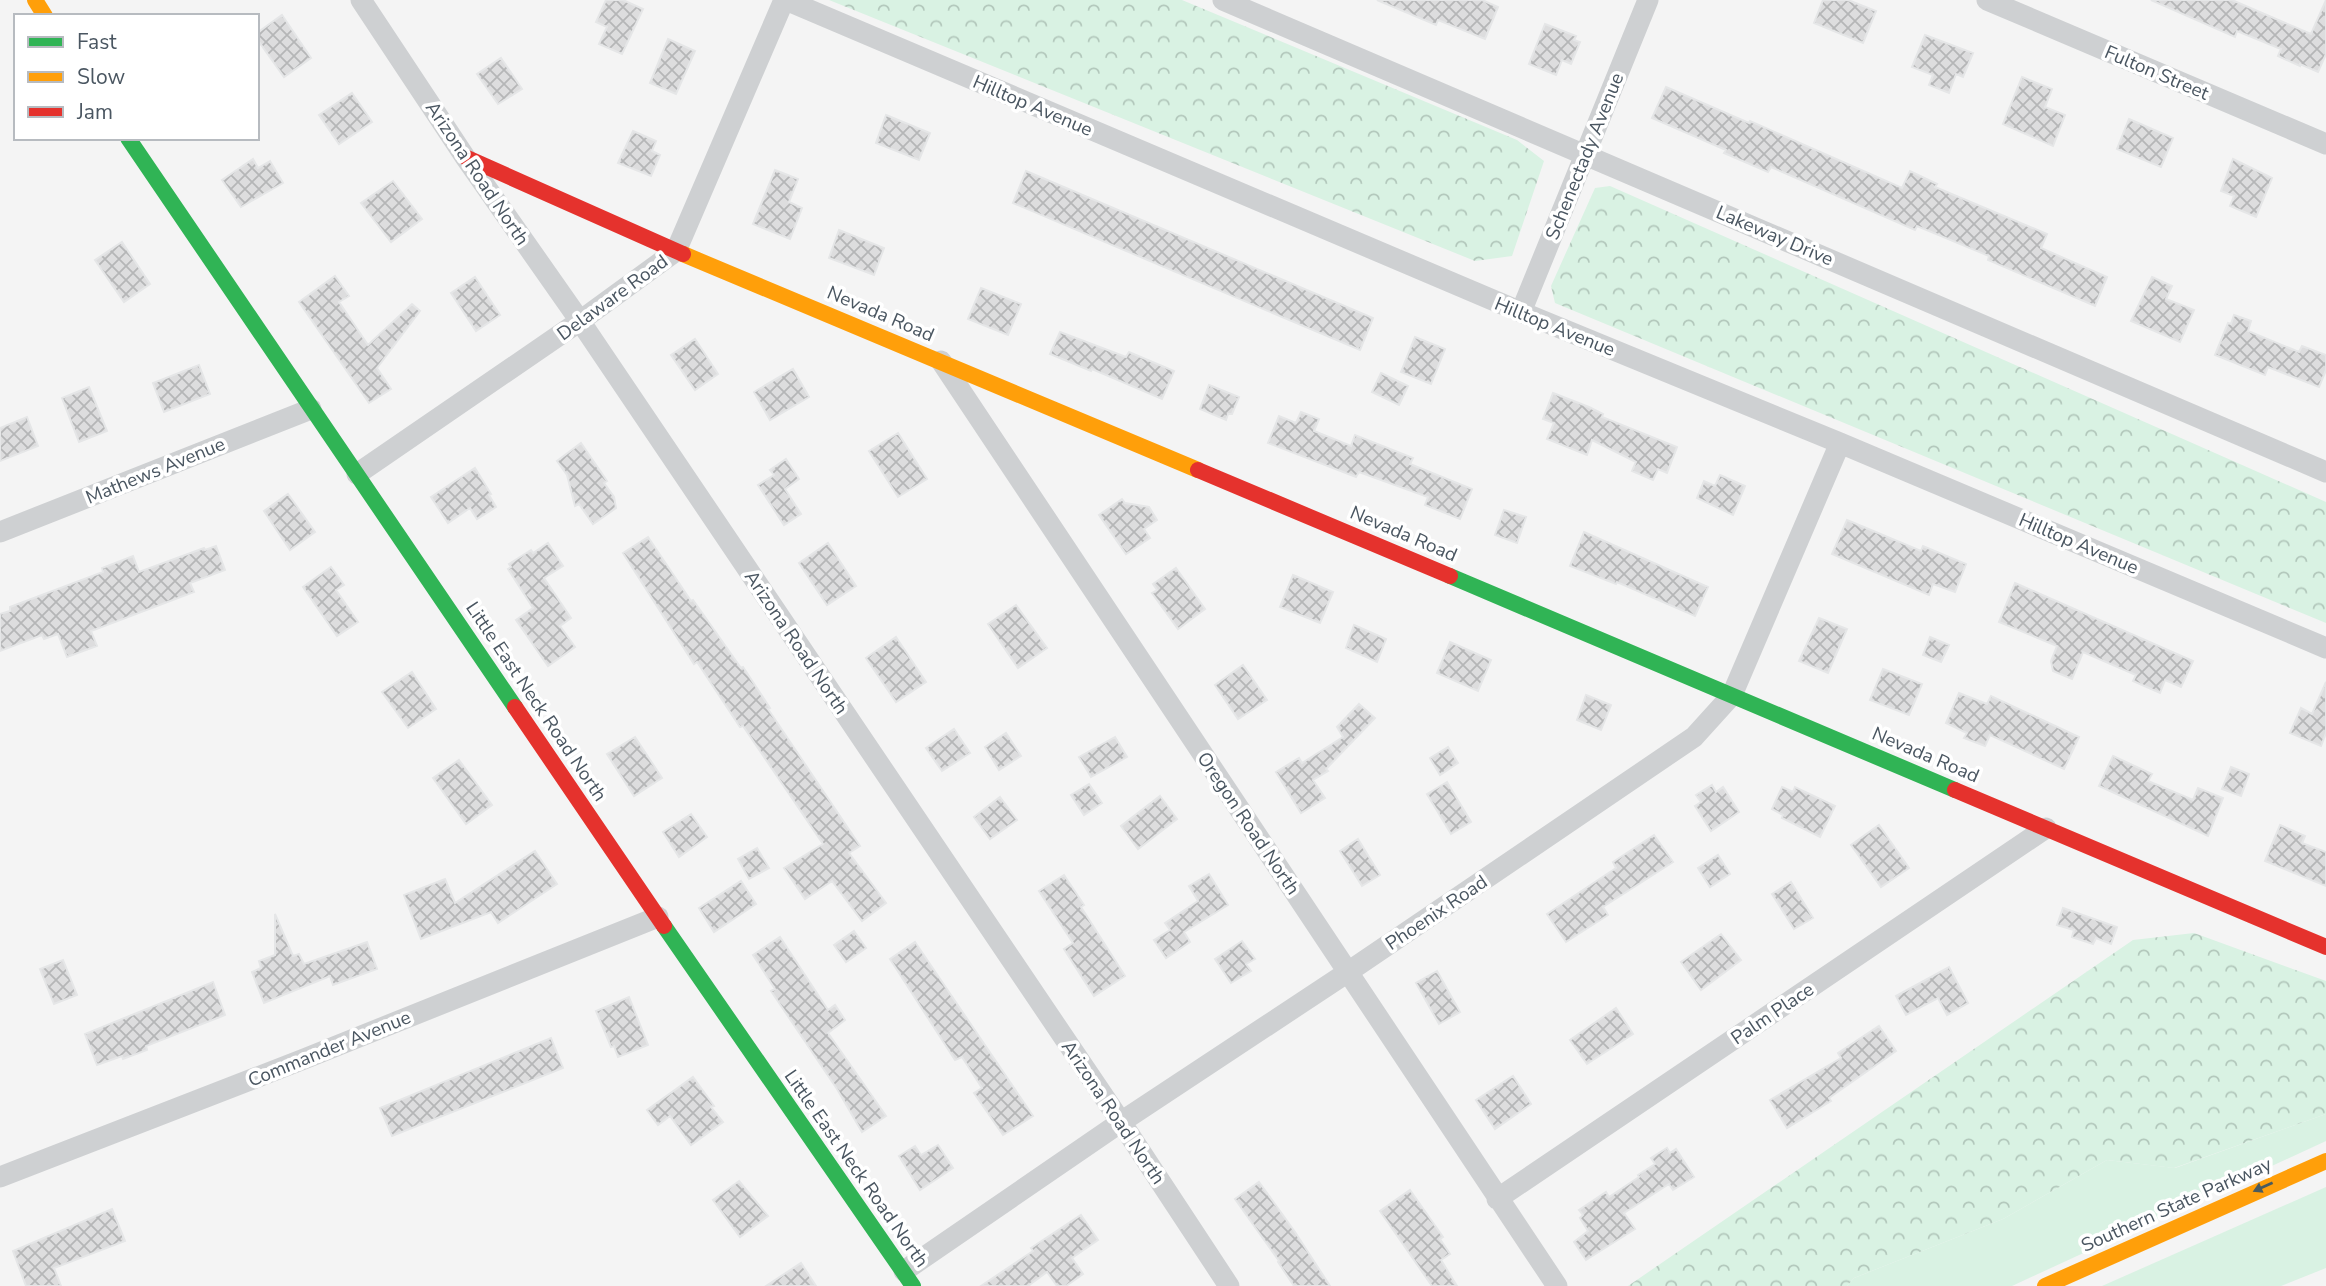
<svg xmlns="http://www.w3.org/2000/svg" width="2326" height="1286" viewBox="0 0 2326 1286" font-family="'Nunito Sans',sans-serif">
<defs>
<pattern id="forest-crowns" width="20" height="18" patternUnits="userSpaceOnUse" patternTransform="scale(1.75)"><rect width="20" height="18" fill="#d9f2e3"/><path d="M2 6a3 3 0 1 1 6 0M12 15a3 3 0 1 1 6 0" fill="none" stroke="#b2c7bb"/></pattern>
<pattern id="building-cross-hatch" width="8" height="8" patternUnits="userSpaceOnUse" patternTransform="scale(1.75)"><rect width="8" height="8" fill="#ddddde"/><path d="M0 0l8 8M0 8l8-8" fill="none" stroke="#b5b6b7"/></pattern>
</defs>
<rect width="100%" height="100%" fill="#f4f4f4"/>
<path fill="#d9f2e3" d="M2326,1114V1141L2012,1286H1847L1854,1278L2003,1219L2107,1160L2175,1168Z
M2326,1187V1268L2281,1286H2102Z"/>
<path fill="url(#forest-crowns)" d="M829,0H1182L1517,140L1544,161L1512,256L1475,261Z
M1610,186L2326,502V623L1555,303L1551,286L1595,188Z
M2194,933L2326,981V1114L2174,1168L2107,1160L2003,1219L1854,1278L1847,1286H1628L2133,940Z"/>
<path fill="url(#building-cross-hatch)" stroke="#e5e6e7" stroke-width="2" d="M606,0H623L643,9L622,54L599,44L607,27L596,22Z
M1377,0H1482L1498,7L1485,39L1438,20L1436,25Z
M1823,0H1848L1876,11L1863,43L1814,23Z
M2151,0H2232L2311,34L2326,0V54L2318,72L2300,64V66L2278,56L2281,49L2237,31L2235,37Z
M282,15L311,58L284,77L257,39V33Z
M1545,24L1576,36L1574,40L1580,42L1571,64L1562,60L1556,75L1529,64Z
M1925,35L1973,53L1963,77L1956,74L1949,93L1929,85L1933,75L1912,67Z
M668,39L695,51L676,94L650,83Z
M501,58L522,89L498,104L477,74Z
M2022,77L2052,89L2045,107L2065,115L2053,146L2003,124Z
M1666,87L1749,123L1750,121L1902,188L1910,171L1937,184L1935,187L2047,234L2041,248L2107,277L2095,306L1988,260L1989,256L1917,226L1915,230L1771,167L1768,172L1724,153L1726,150L1652,118Z
M352,93L372,122L339,144L319,115Z
M886,115L930,133L919,160L876,143Z
M2129,119L2173,138L2161,167L2117,149Z
M633,131L656,141L652,151L660,155L651,176L618,163Z
M253,159L258,168L270,161L283,183L241,207L222,180Z
M2233,159L2272,178L2256,217L2230,206L2234,196L2221,191Z
M775,170L798,179L789,202L802,208L790,239L753,224Z
M1026,171L1373,318L1360,350L1013,203Z
M393,181L422,219L391,242L361,203Z
M839,230L884,248L874,275L829,258Z
M122,242L150,284L124,302L95,260Z
M335,276L349,296L339,302L368,345L412,304L420,311L377,368L391,389L369,403L299,302Z
M475,277L500,315L476,331L451,293Z
M2152,277L2172,286L2166,299L2194,310L2180,342L2131,321Z
M981,288L1021,304L1008,335L968,319Z
M2234,315L2251,321L2248,331L2299,352L2302,346L2326,355V370L2319,387L2268,367L2265,375L2215,355L2228,323L2231,324Z
M1060,332L1126,357L1129,352L1174,371L1162,399L1092,369L1091,371L1050,354Z
M1415,337L1445,349L1431,384L1401,372Z
M695,339L718,374L695,390L671,355Z
M199,365L210,394L164,412L153,383Z
M793,369L809,397L770,420L754,392Z
M1381,373L1408,386L1399,405L1372,392Z
M1209,385L1239,397L1232,414H1228L1226,420L1200,409Z
M89,387L107,431L79,442L62,398Z
M1553,393L1589,407L1603,414L1602,417L1677,447L1667,473L1658,469L1653,480L1632,471L1636,462L1592,440L1587,455L1547,439L1554,423L1543,419Z
M1301,412L1319,419L1314,431L1351,446L1355,435L1413,458L1410,464L1472,489L1460,519L1425,505L1428,497L1359,472L1356,477L1268,443L1279,416L1296,423Z
M27,417L38,446L0,461V428Z
M898,433L927,479L898,497L869,451Z
M581,443L607,481L604,483L614,497L616,508L593,524L579,504L575,506L567,475L557,461Z
M786,459L799,479L785,489L801,514L784,525L758,485L774,475L770,470Z
M475,468L491,494L489,495L496,507L477,519L470,508L448,523L431,497Z
M1720,475L1745,486L1733,515L1697,498L1704,481L1715,486Z
M288,494L315,532L290,550L264,511Z
M1122,499L1125,503L1149,507L1157,520L1144,529L1150,538L1126,554L1099,515Z
M1504,510L1526,517L1517,543L1495,535Z
M1847,520L1921,551L1923,546L1966,564L1955,592L1933,584L1929,595L1832,554Z
M1584,532L1708,587L1695,616L1617,582L1616,584L1570,566Z
M648,537L691,601L693,600L741,668L743,667L770,708L768,709L860,846L849,853L886,903L862,921L832,881L805,899L784,868L823,844L743,726L740,727L697,662L694,664L623,553Z
M548,543L563,566L544,578L571,618L560,626L575,647L548,666L516,620L533,608L508,569L511,567L509,564L531,550L533,553Z
M828,543L856,586L827,605L799,563Z
M216,546L225,570L190,583L194,592L91,631L97,646L67,657L58,634L44,639L42,635L0,651V614L10,611V607L103,572L102,568L133,556L139,572L204,548L205,550Z
M331,567L344,585L336,590L358,622L337,636L303,587Z
M1176,568L1205,609L1178,629L1152,593L1157,590L1153,584Z
M1293,575L1333,592L1320,623L1280,607Z
M2015,583L2193,661L2181,687L2165,680L2160,693L2133,681L2136,675L2083,652L2072,679L2053,671L2051,661L2057,646L1999,622Z
M1016,605L1047,648L1018,668L988,624Z
M1819,618L1847,629L1828,673L1799,661Z
M1354,625L1386,639L1377,662L1346,648Z
M896,637L926,682L896,702L866,658Z
M1930,637L1949,645L1941,662L1923,655Z
M1450,642L1491,660L1478,691L1437,673Z
M1243,665L1267,700L1238,719L1215,685Z
M1883,669L1922,684L1909,715L1870,700Z
M412,672L436,709L408,728L382,692Z
M2326,682V733L2321,746L2290,733L2301,708L2312,714Z
M1959,693L1987,704L1991,696L2079,737L2064,769L1990,735L1985,746L1964,738L1967,733L1946,723Z
M1586,695L1611,705L1601,730L1577,720Z
M1359,704L1375,718L1326,769L1328,771L1313,780L1325,798L1301,813L1276,772L1299,758L1302,763L1343,737L1337,727Z
M954,729L970,753L942,771L926,748Z
M1006,733L1021,756L999,770L985,747Z
M635,737L662,778L634,796L607,754Z
M1115,737L1127,757L1091,777L1079,757Z
M1448,747L1458,763L1440,775L1430,758Z
M2113,756L2152,774L2148,781L2193,800L2198,788L2223,798L2208,836L2099,786Z
M459,760L492,805L466,824L433,778Z
M2231,767L2249,774L2241,796L2222,789Z
M1447,782L1471,822L1451,834L1427,794Z
M1089,784L1102,803L1084,815L1071,795Z
M1712,785L1716,792L1723,787L1739,812L1711,831L1695,806L1701,802L1696,795Z
M1782,787L1793,792L1795,787L1835,806L1820,837L1782,818L1783,815L1772,809Z
M1160,796L1177,819L1138,849L1121,826Z
M1000,797L1017,820L990,839L974,817Z
M691,814L707,837L679,857L663,832Z
M1879,825L1909,868L1881,887L1851,845Z
M2280,825L2305,836L2302,843L2326,852V886L2265,861Z
M1654,835L1673,862L1603,907L1608,915L1566,942L1547,914L1616,868L1613,862Z
M1358,839L1380,875L1362,886L1340,851Z
M757,848L769,868L749,879L738,859Z
M535,851L557,884L498,923L491,912L421,939L404,895L445,879L455,903Z
M1718,855L1730,874L1710,887L1698,868Z
M1209,874L1228,905L1184,932L1190,942L1166,958L1154,940L1170,930L1165,923L1198,901L1189,886Z
M1064,875L1084,905L1081,907L1125,976L1094,996L1064,949L1073,943L1039,891Z
M741,881L756,904L714,932L699,908Z
M1791,882L1813,918L1794,929L1772,894Z
M2063,908L2117,927L2111,944L2096,938L2093,944L2072,937L2074,930L2057,925Z
M275,914L293,956L299,954L304,964L367,942L377,969L333,985L330,976L264,1003L252,972L261,968L259,961L275,955Z
M854,931L866,948L846,962L834,945Z
M1721,934L1741,960L1701,990L1681,962Z
M780,937L828,1010L835,1005L845,1020L828,1033L886,1116L862,1132L837,1089L771,991L775,989L753,955Z
M1242,941L1255,959L1246,964L1251,971L1231,983L1215,959Z
M915,942L1033,1116L1003,1135L974,1093L982,1088L962,1057L955,1060L890,959Z
M63,960L77,995L54,1004L40,969Z
M1949,967L1968,1003L1947,1015L1938,998L1906,1015L1896,996Z
M1437,971L1460,1012L1439,1024L1416,983Z
M213,982L225,1015L146,1046L147,1050L123,1059L122,1056L97,1065L85,1034Z
M629,997L648,1045L618,1057L614,1046L611,1047L596,1011Z
M1616,1008L1633,1034L1587,1064L1570,1040Z
M1879,1026L1896,1051L1829,1098L1831,1101L1787,1128L1770,1100L1841,1058L1838,1053Z
M551,1038L563,1068L392,1136L380,1108Z
M1513,1076L1531,1104L1495,1129L1476,1100Z
M693,1077L714,1106L711,1107L723,1122L691,1145L670,1116L658,1125L647,1110Z
M938,1145L953,1168L920,1190L899,1156L915,1146L921,1155Z
M1667,1148L1670,1153L1676,1149L1694,1177L1673,1190L1669,1184L1624,1213L1635,1229L1586,1260L1574,1242L1588,1231L1580,1218L1583,1215L1579,1210L1606,1192L1609,1197L1639,1177L1638,1175L1655,1164L1651,1158Z
M739,1181L768,1216L740,1237L713,1200Z
M1259,1182L1295,1232L1330,1286H1294L1278,1262L1279,1261L1235,1199Z
M1410,1190L1443,1237L1440,1239L1450,1254L1441,1260L1457,1286H1432L1380,1211Z
M112,1209L125,1241L54,1268L61,1286H26L13,1251Z
M1081,1215L1098,1240L1072,1258L1083,1274L1066,1286H1057L1047,1272L1028,1286H981L1033,1251L1031,1248Z
M801,1263L816,1286H766Z"/>
<g fill="none" stroke-linecap="round" stroke-linejoin="round">
<path stroke="#ced0d2" stroke-width="21" d="M361,0L465,157L580,321L1121,1122L1229,1286
M786,0L1521,312L1840,443L2326,648
M1223,0L2326,472
M1987,0L2326,144
M1521,312L1648,0
M941,361L1557,1286
M357,474L580,321L676,251L784,0
M0,532L311,409
M0,1177L304,1059L658,917
M1497,1199L2046,828
M904,1271L1121,1122L1348,972L1694,737L1732,695L1840,443"/>
<path stroke="#30b455" stroke-width="16" d="M128,138L515,707
M1450,576L1955,790
M664,926L913,1286"/>
<path stroke="#ff9f0a" stroke-width="16" d="M35,0L45,16
M683,254L1198,470
M2045,1286L2326,1161"/>
<path stroke="#e5322d" stroke-width="16" d="M465,157L683,254
M1198,470L1450,576
M515,707L664,926
M1955,790L2326,947"/>
</g>
<defs><path id="oneway-solid" d="M-6-.8H1V-3.2L6.5 0L1 3.2V.8H-6Z" transform="scale(1.75)"/></defs>
<use fill="#495b60" href="#oneway-solid" transform="translate(2263 1187) rotate(156)"/>
<g text-anchor="middle" stroke-width="7" stroke-linejoin="round" paint-order="stroke">
<g font-size="19" fill="#4a5661" stroke="#fff">
<text transform="translate(2157 72) rotate(23)" y="7">Fulton Street</text>
<text transform="translate(1033 105) rotate(23)" y="7">Hilltop Avenue</text>
<text transform="translate(1584 156) rotate(-68)" y="7">Schenectady Avenue</text>
<text transform="translate(478 173) rotate(56)" y="7">Arizona Road North</text>
<text transform="translate(1775 235) rotate(23)" y="7">Lakeway Drive</text>
<text transform="translate(612 297) rotate(-36)" y="7">Delaware Road</text>
<text transform="translate(881 313) rotate(23)" y="7">Nevada Road</text>
<text transform="translate(1555 326) rotate(22)" y="7">Hilltop Avenue</text>
<text transform="translate(155 470) rotate(-22)" y="7">Mathews Avenue</text>
<text transform="translate(1404 533) rotate(23)" y="7">Nevada Road</text>
<text transform="translate(2079 543) rotate(23)" y="7">Hilltop Avenue</text>
<text transform="translate(797 642) rotate(56)" y="7">Arizona Road North</text>
<text transform="translate(537 701) rotate(56)" y="7">Little East Neck Road North</text>
<text transform="translate(1926 754) rotate(23)" y="7">Nevada Road</text>
<text transform="translate(1249 823) rotate(56)" y="7">Oregon Road North</text>
<text transform="translate(1436 912) rotate(-34)" y="7">Phoenix Road</text>
<text transform="translate(1772 1013) rotate(-34)" y="7">Palm Place</text>
<text transform="translate(329 1048) rotate(-22)" y="7">Commander Avenue</text>
<text transform="translate(1114 1112) rotate(56)" y="7">Arizona Road North</text>
<text transform="translate(857 1168) rotate(55)" y="7">Little East Neck Road North</text>
<text transform="translate(2176 1204) rotate(-24)" y="7">Southern State Parkway</text>
</g>
</g>
<rect x="14" y="14" width="245" height="126" fill="#ffffff" stroke="#b7bbc0" stroke-width="2"/>
<rect x="28" y="37" width="35" height="10" fill="#30b455" stroke="#b7bbc0" stroke-width="2"/>
<text x="77" y="49" font-size="21" fill="#4a5661">Fast</text>
<rect x="28" y="72" width="35" height="10" fill="#ff9f0a" stroke="#b7bbc0" stroke-width="2"/>
<text x="77" y="84" font-size="21" fill="#4a5661">Slow</text>
<rect x="28" y="107" width="35" height="10" fill="#e5322d" stroke="#b7bbc0" stroke-width="2"/>
<text x="77" y="119" font-size="21" fill="#4a5661">Jam</text>
</svg>
